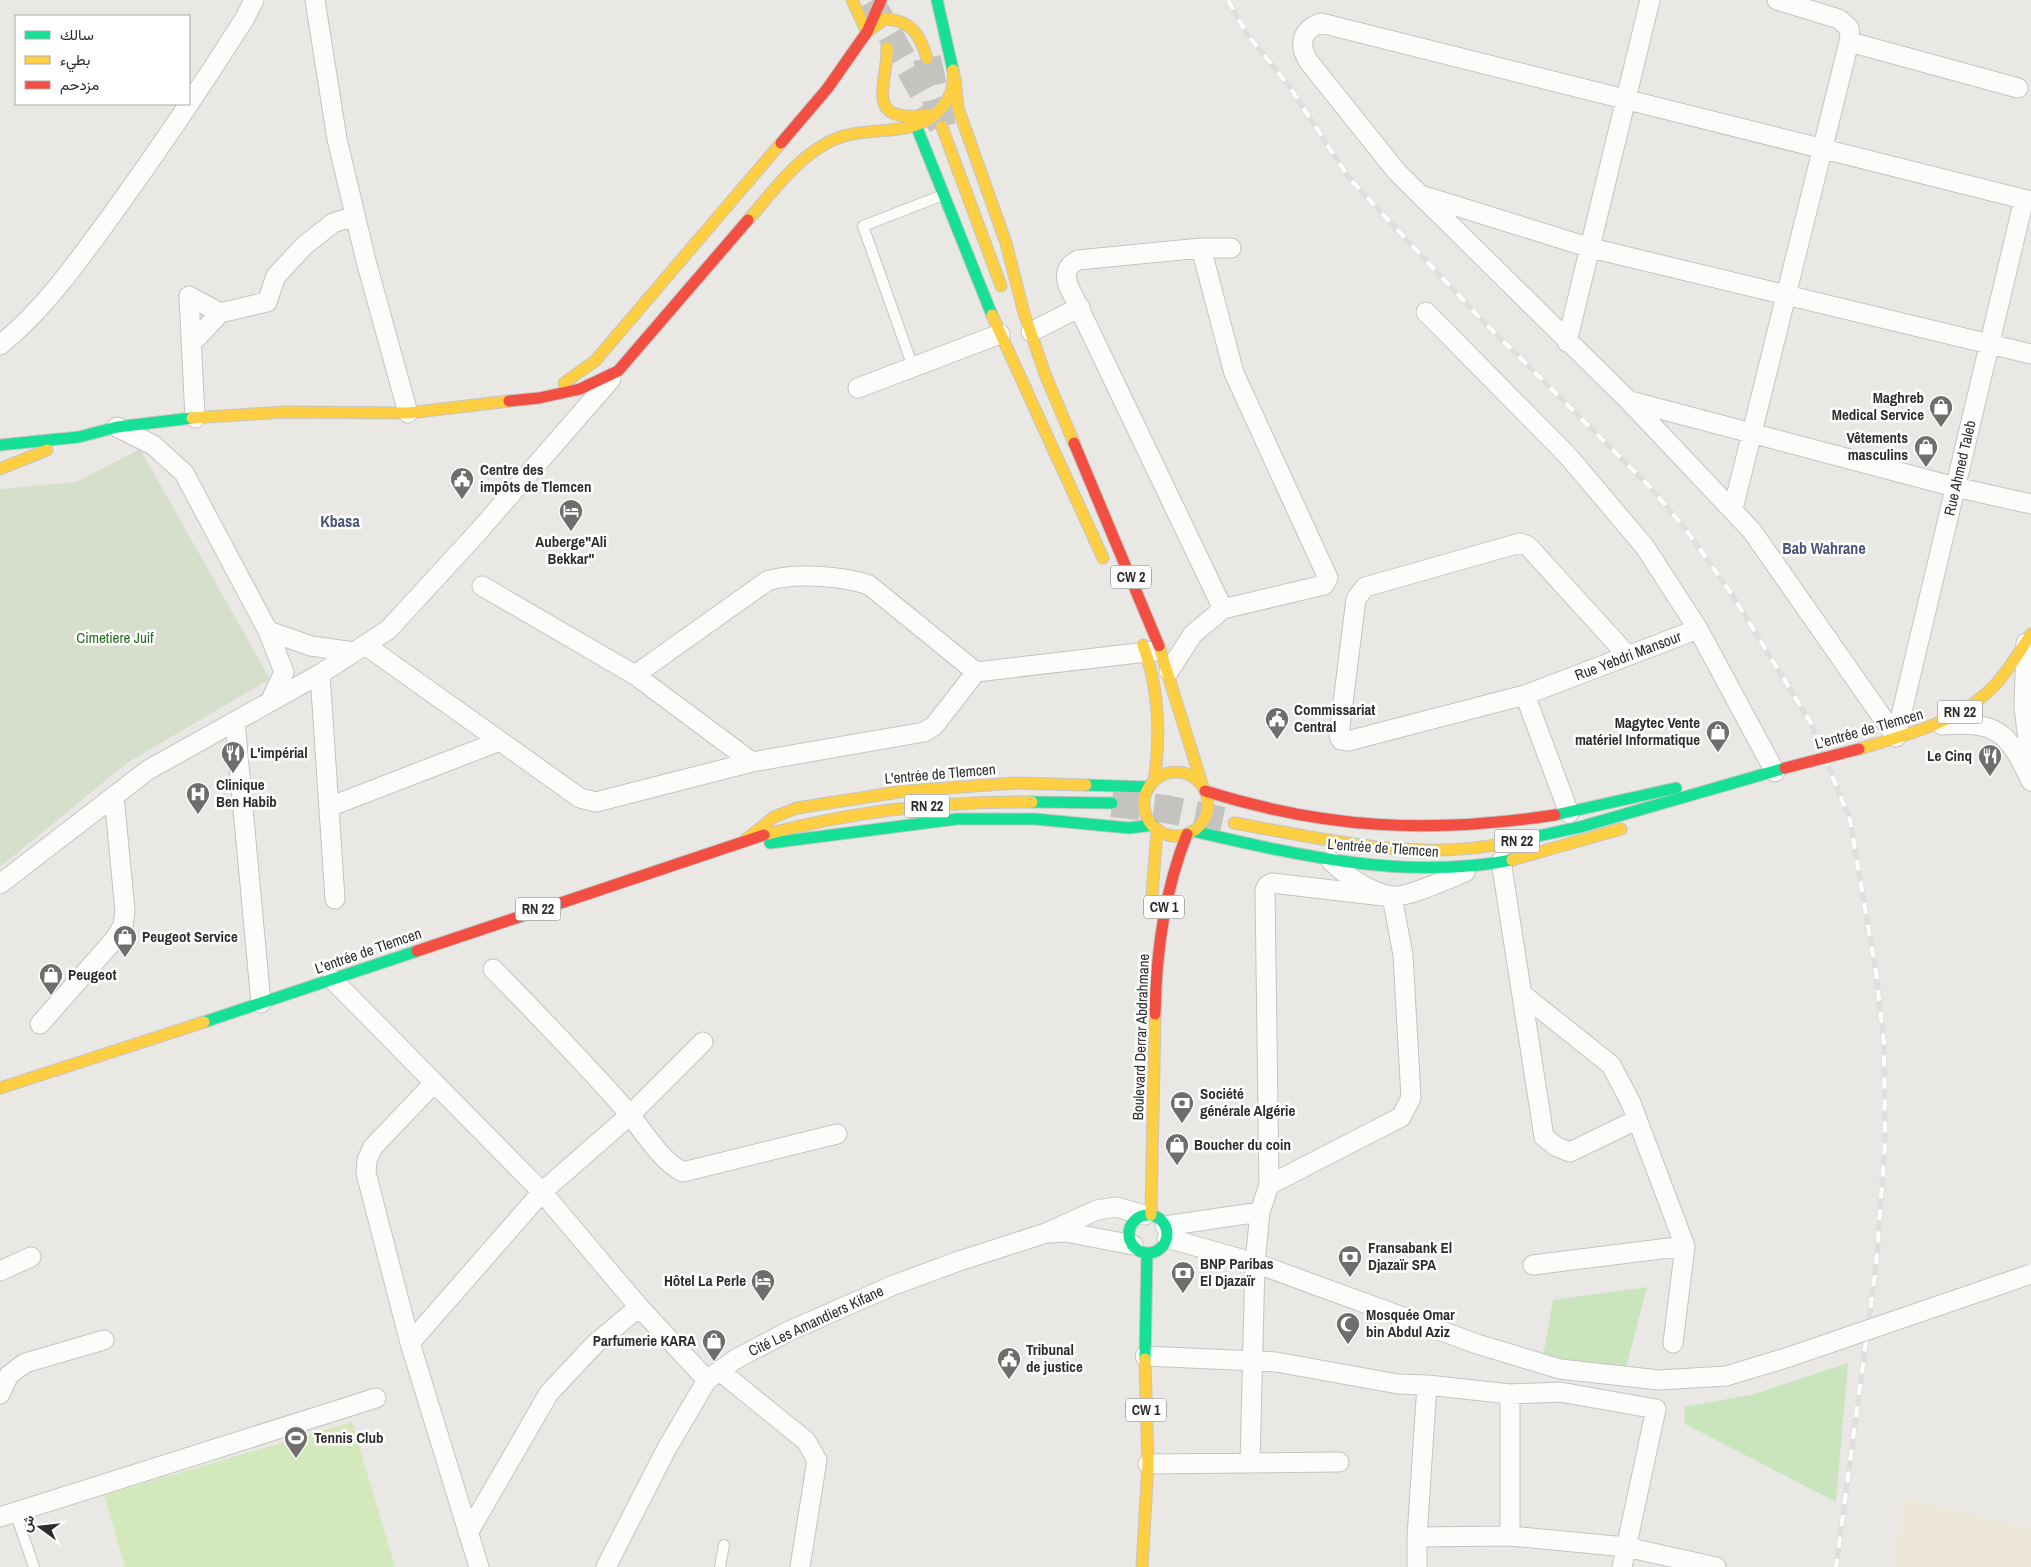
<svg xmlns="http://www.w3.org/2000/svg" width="2031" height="1567" viewBox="0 0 2031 1567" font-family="'Archivo Narrow',Vazirmatn,sans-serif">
<rect width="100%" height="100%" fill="#eae8e4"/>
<path fill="#ede7d9" d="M1903,1497L2031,1528V1567H1893Z"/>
<path fill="#cae5bd" d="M1647,1287L1626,1368L1579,1366L1543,1356L1553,1300Z
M1848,1363L1836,1502L1685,1424L1684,1407L1755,1394Z"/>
<path fill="#d5dfcb" d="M140,449L270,679L127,763L0,867V489L76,482Z"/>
<path fill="#d3e9bb" d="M352,1422L395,1567H125L104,1495Z"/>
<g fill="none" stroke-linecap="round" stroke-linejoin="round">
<path stroke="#c4c3bf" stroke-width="26" stroke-dasharray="26 13" stroke-linecap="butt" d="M871,1L942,127"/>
<path stroke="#c4c3bf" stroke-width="28" stroke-dasharray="28 14" stroke-linecap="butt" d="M927,58L942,127
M1112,803L1166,809L1234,823"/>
<g stroke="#c4c4c4" stroke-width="12">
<path id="lane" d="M913,367L863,226L943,195
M15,1512L34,1567
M720,1567L724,1545"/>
</g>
<g stroke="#c4c4c4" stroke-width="21">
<path id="street" d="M315,0L337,139L366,261L408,413
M1850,42L2018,88
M1424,196L1591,248L2031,354
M1426,312L1568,456L1645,547L1698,629L1775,772
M1031,332L1080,307
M1567,342L1650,0
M191,344L220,313
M0,345C44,310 78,261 111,216C158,151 202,86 245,18L254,0
M858,388L1000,334
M1630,401L1955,487L2031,504
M195,418L189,296L220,313L267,302L276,276L305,245L333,223L355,216
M117,427L153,445L184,473L268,631L284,672L270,702
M1733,509L1850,38L1849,28L1839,19L1777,0
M482,586L635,675L752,762
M1223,609L1068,285C1064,273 1067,266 1078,260L1201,248H1231
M268,631L311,646L354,652
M2026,643L2024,707L2031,764
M365,645L500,741
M1169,671L1193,634L1223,609L1324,585L1328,578L1234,373L1201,248
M320,674L335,899
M635,675L767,581C792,572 843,576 869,585L976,672L1155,651
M1525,695L1348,741L1341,740L1339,735L1356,599L1365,587L1520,543L1528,546L1628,656
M235,722L261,1003
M1942,725C1998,721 2008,732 2031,781
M1896,737L1752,531L1629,401L1397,172L1309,62C1298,45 1301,30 1321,23L2031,201
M1896,737L2024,199
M329,807L500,741L580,798L596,802L752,762L924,732L934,726L976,672
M1569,813L1525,695L1698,629
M1331,861C1347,876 1368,892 1391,896C1405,899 1450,878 1465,872
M1501,861L1544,1137L1557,1147L1570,1152L1636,1120
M0,884L148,770L320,674L388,630L478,532L611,379
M493,969C538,1015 582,1060 624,1108C643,1129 658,1159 683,1172L837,1134
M332,979L542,1192L639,1307L707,1380
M1522,994L1611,1065L1631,1103L1685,1246L1673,1343
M40,1024L114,940L123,926L125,911L114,796
M433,1084L373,1147L367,1160L366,1173L410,1343L479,1567
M1165,1226L1260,1212
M1050,1233L1066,1232L1133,1245
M1167,1238L1255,1263L1477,1344L1560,1369L1659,1380L1726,1376L1789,1357
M1533,1265L1685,1246
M0,1271L31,1257
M410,1343L542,1192L630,1115L703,1042
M1145,1356L1276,1362L1398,1384L1427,1385L1510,1394L1560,1392L1656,1409L1622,1567
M721,1372L806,1441L817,1460L800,1567
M0,1394L9,1375L25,1363L104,1340
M1510,1394V1536
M1250,1463L1255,1263L1260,1212L1269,1185L1265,890L1267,886L1272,883L1392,897L1403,955L1411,1098L1401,1117L1269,1185
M1148,1464L1339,1462
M0,1517L376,1398
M468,1533L549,1393L595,1344L639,1307
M1417,1537L1510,1536L1626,1547L1716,1567
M606,1567L667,1448L707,1380L736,1359L789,1331L894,1285L959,1261L1046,1233L1097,1210L1116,1207L1145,1215
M1417,1567V1537L1427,1385"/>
</g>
<g stroke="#c4c4c4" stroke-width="13">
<path id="fast" d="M937,0L953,70
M917,128L992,315
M0,445L79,437L117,427L192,418
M1086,785L1149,787
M1032,802L1112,803
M1555,815L1676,788
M1193,831C1297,855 1405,881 1512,860
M1510,842L1580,827L1785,768
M770,843L957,819H1035L1129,828L1153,825
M204,1022L417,951
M1129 1234a19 19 0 1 1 38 0a19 19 0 1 1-38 0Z
M1145,1359L1147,1253"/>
</g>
<g stroke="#c4c4c4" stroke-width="13">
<path id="slow" d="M852,0L867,32L885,19C911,20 920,35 927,58
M887,48C888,83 862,124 926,115
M955,78L958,108L1006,243L1024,313L1045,374L1074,443
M942,127L1001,286
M748,220C772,193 795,160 827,143C866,121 914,143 943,106C951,96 955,83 953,70
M992,315L1103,558
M564,383L595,361L781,143
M192,418L283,412L408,413L509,401
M0,469L47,450
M1143,645C1159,689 1161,735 1154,781
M1159,646L1202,784
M1859,749C1906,735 1957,723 1993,687C2008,672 2019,652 2031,634
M1144 804a32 32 0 1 1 64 0a32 32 0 1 1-64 0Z
M1234,823C1324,839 1419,863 1510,842
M764,835C852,811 941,801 1032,802
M745,840L774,817L797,808L905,791L1016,783L1086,785
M1512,860L1621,829
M1152,896L1157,829
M0,1088L204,1022
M1151,1215L1155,1014
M1142,1567L1148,1464L1145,1359"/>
</g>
<g stroke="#c4c4c4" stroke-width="13">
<path id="jam" d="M781,143L827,89L867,32L881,0
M509,401L539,398L580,389L618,371L748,220
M1074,443L1159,646
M1205,791C1326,829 1430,834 1555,815
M417,951L764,835
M1155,1014C1156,951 1164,892 1187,834"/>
</g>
<use href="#lane" stroke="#fcfcfb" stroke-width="10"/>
<use href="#street" stroke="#fcfcfb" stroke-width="19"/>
<use href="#fast" stroke="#16e098" stroke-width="11"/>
<use href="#slow" stroke="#ffcf43" stroke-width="11"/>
<use href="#jam" stroke="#f24e42" stroke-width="11"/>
<g stroke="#dfdfe0" stroke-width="5.5">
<path id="rail" d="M1228,0L1247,34L1289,86L1349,178L1478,316L1649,486L1684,527L1731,593L1811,723L1850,820L1876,973L1884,1043L1885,1145L1876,1266L1836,1567"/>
</g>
<use href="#rail" stroke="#fff" stroke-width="4" stroke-dasharray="11" stroke-linecap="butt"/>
<g stroke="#c4c4c4" stroke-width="21" stroke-linecap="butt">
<path id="street-bridge" d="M1789,1357L2031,1274"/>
</g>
<g stroke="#c6c5c3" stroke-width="13" stroke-linecap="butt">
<path id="jam-bridge" d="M1785,768L1859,749"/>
</g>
<use href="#street-bridge" stroke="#fcfcfb" stroke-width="19"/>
<use href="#jam-bridge" stroke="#f24e42" stroke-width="11"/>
</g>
<defs>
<g id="shop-pin" transform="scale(1.25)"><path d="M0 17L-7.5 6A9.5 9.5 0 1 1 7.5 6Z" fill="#6f6e6d" stroke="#fff"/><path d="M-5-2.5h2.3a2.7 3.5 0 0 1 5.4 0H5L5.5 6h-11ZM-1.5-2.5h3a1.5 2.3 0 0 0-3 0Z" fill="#fff"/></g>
<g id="civic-pin" transform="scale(1.25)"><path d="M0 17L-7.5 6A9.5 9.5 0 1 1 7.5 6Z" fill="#6f6e6d" stroke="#fff"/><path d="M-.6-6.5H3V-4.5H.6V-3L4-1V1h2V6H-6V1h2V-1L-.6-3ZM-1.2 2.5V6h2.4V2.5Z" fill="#fff"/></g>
<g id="hotel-pin" transform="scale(1.25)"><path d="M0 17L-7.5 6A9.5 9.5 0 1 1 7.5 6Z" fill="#6f6e6d" stroke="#fff"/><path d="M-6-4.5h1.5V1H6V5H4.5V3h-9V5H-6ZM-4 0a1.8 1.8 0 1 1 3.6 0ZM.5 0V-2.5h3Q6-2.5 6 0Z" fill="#fff"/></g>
<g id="restaurant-pin" transform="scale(1.25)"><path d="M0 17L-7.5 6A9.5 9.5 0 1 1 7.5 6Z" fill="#6f6e6d" stroke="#fff"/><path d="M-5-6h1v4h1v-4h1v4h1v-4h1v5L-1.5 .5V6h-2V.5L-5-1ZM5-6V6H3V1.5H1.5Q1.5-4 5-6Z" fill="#fff"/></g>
<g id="hospital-pin" transform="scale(1.25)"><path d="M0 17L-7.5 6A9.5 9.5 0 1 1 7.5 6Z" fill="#6f6e6d" stroke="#fff"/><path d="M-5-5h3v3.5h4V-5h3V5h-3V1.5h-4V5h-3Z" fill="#fff"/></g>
<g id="bank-pin" transform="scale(1.25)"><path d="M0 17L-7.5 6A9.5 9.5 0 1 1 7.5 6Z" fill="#6f6e6d" stroke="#fff"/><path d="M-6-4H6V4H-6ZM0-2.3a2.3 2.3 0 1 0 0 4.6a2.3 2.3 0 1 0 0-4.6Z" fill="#fff"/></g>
<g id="mosque-pin" transform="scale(1.25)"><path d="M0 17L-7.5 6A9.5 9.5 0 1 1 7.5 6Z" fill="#6f6e6d" stroke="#fff"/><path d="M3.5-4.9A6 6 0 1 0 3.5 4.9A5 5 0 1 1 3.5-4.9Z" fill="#fff"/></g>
<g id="stadium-pin" transform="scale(1.25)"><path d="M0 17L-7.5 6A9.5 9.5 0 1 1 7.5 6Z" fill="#6f6e6d" stroke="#fff"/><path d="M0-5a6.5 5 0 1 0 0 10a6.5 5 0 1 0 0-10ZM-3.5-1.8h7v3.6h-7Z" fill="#fff"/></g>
</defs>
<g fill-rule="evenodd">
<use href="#shop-pin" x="1941" y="407"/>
<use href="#shop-pin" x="1926" y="447"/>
<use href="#civic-pin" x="462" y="479"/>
<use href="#hotel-pin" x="571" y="511"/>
<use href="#civic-pin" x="1277" y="719"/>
<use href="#shop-pin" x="1718" y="732"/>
<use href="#restaurant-pin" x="233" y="753"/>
<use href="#restaurant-pin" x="1990" y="756"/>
<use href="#hospital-pin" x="198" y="794"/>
<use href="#shop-pin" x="125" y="937"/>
<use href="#shop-pin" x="51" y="975"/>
<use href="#bank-pin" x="1182" y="1103"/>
<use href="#shop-pin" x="1177" y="1145"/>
<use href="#bank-pin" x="1350" y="1257"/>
<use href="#bank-pin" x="1183" y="1273"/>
<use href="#hotel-pin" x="763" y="1281"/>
<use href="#mosque-pin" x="1348" y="1324"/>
<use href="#shop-pin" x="714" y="1341"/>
<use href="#civic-pin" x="1009" y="1359"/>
<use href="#stadium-pin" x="296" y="1438"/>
</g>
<g text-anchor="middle" stroke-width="5" stroke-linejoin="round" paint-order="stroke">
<g fill="#fff" stroke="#6c6c6c" stroke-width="1">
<rect x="1111" y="565.5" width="40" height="23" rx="4"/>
<rect x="1937.5" y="700.5" width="45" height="23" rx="4"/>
<rect x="904.5" y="794.5" width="45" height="23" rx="4"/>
<rect x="1494.5" y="829.5" width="45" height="23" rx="4"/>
<rect x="1144" y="895.5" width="40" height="23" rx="4"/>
<rect x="515.5" y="897.5" width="45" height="23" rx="4"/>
<rect x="1126" y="1398.5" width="40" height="23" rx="4"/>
</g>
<g font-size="14" font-weight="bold" fill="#2d2d2d">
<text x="1131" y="582">CW 2</text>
<text x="1960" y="717">RN 22</text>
<text x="927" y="811">RN 22</text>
<text x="1517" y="846">RN 22</text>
<text x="1164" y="912">CW 1</text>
<text x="538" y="914">RN 22</text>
<text x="1146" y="1415">CW 1</text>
</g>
<g font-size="15" font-weight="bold" fill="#2d2d2d" stroke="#fff" text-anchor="start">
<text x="1924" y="403" text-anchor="end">Maghreb<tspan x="1924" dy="17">Medical Service</tspan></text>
<text x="1908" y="443" text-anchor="end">Vêtements<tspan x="1908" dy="17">masculins</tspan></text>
<text x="480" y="475">Centre des<tspan x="480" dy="17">impôts de Tlemcen</tspan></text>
<text x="571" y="547" text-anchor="middle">Auberge"Ali<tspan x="571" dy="17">Bekkar"</tspan></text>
<text x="1294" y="715">Commissariat<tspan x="1294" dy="17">Central</tspan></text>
<text x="1700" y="728" text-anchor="end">Magytec Vente<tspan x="1700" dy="17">matériel Informatique</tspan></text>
<text x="250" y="758">L'impérial</text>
<text x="1972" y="761" text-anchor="end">Le Cinq</text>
<text x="216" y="790">Clinique<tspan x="216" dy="17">Ben Habib</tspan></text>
<text x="142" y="942">Peugeot Service</text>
<text x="68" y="980">Peugeot</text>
<text x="1200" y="1099">Société<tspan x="1200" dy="17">générale Algérie</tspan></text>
<text x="1194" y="1150">Boucher du coin</text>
<text x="1368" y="1253">Fransabank El<tspan x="1368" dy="17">Djazaïr SPA</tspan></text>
<text x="1200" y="1269">BNP Paribas<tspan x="1200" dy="17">El Djazaïr</tspan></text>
<text x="746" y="1286" text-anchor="end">Hôtel La Perle</text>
<text x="1366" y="1320">Mosquée Omar<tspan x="1366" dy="17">bin Abdul Aziz</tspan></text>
<text x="696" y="1346" text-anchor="end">Parfumerie KARA</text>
<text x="1026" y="1355">Tribunal<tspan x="1026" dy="17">de justice</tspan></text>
<text x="314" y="1443">Tennis Club</text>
</g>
<g font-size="15" fill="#2d2d2d" stroke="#fff">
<text transform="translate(1960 468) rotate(-77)" y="5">Rue Ahmed Taleb</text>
<text transform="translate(1628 656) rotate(-21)" y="5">Rue Yebdri Mansour</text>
<text transform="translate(1869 729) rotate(-16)" y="5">L'entrée de Tlemcen</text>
<text transform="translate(940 774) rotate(-5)" y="5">L'entrée de Tlemcen</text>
<text transform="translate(1383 848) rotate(4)" y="5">L'entrée de Tlemcen</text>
<text transform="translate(368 951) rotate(-19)" y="5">L'entrée de Tlemcen</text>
<text transform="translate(1141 1037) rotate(-88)" y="5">Boulevard Derrar Abdrahmane</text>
<text transform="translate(816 1321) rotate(-25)" y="5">Cité Les Amandiers Kifane</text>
</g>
<g font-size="15" fill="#266b1c" stroke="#fff">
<text x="115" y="643">Cimetiere Juif</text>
</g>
<g font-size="16" font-weight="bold" fill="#4d527e" stroke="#fff">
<text x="340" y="527">Kbasa</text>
<text x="1824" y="554">Bab Wahrane</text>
</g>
</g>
<rect x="15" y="15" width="175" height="90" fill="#ffffff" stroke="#ababab"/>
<rect x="25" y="31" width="25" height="8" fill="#16e098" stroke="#ababab"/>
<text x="60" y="40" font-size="15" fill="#2d2d2d">سالك</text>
<rect x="25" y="56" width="25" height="8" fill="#ffcf43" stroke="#ababab"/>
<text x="60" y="65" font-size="15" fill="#2d2d2d">بطيء</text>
<rect x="25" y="81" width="25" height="8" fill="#f24e42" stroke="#ababab"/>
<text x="60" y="90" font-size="15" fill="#2d2d2d">مزدحم</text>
<g transform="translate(40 1527) rotate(285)" stroke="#ffffff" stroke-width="4" paint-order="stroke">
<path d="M0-4L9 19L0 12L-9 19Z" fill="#2d2d2d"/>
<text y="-8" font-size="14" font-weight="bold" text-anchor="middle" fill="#2d2d2d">ش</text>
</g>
</svg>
